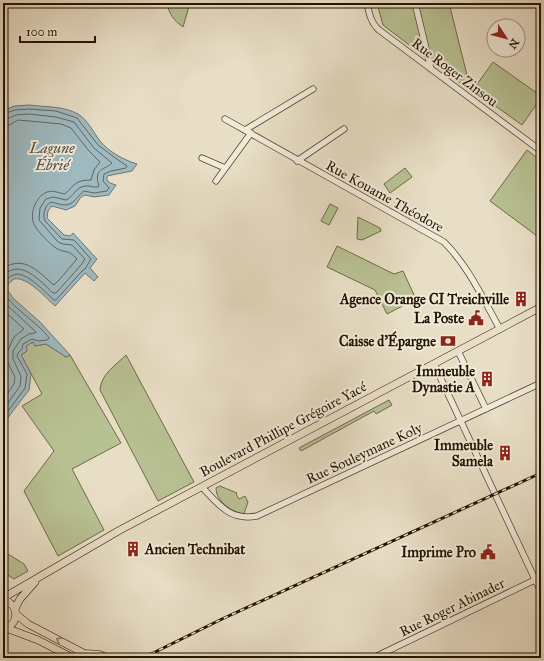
<svg xmlns="http://www.w3.org/2000/svg" width="544" height="661" viewBox="0 0 544 661" font-family="'IM FELL Great Primer',serif">
<rect width="100%" height="100%" fill="#e8dec5"/>
<filter id="stains"><feTurbulence type="fractalNoise" baseFrequency=".005" numOctaves="4"/><feColorMatrix values="0 0 0 0 .2 0 0 0 0 .09 0 0 0 0 .02 0 0 0 .5 -.17"/></filter>
<radialGradient id="worn" r=".72"><stop offset=".6" stop-color="#630" stop-opacity="0"/><stop offset="1" stop-color="#630" stop-opacity=".3"/></radialGradient>
<path fill="#b8c193" stroke="#6e694a" d="M166,3H190L183,27C173,20 170,14 166,3Z
M377,3H413L425,57L383,25Z
M418,3H449L471,91L431,61Z
M493,62L541,96V98L522,125L473,90Z
M527,150L541,161V239L490,201Z
M405,168L412,177L390,193L384,184Z
M330,204L338,208L329,225L321,221Z
M358,217L380,228L381,231L362,240L357,239Z
M337,246L394,274L403,271L416,299L387,314L375,290L327,267Z
M33,342L35,346L46,344L66,357L70,355L121,443L72,469L104,530L58,556L24,491L54,451L22,406L42,394L21,355L27,351L26,346Z
M126,355L194,482L158,501L100,390C101,374 116,365 126,355Z
M389,400L392,405L376,414L374,411L301,451L299,448Z
M220,486L237,493L236,494L239,499L245,496L248,502L244,514C232,512 216,502 216,488Z
M3,551L24,564L28,571L14,579L3,572Z"/>
<path fill="#9eb9c0" stroke="#6d7673" d="M29,105C45,107 64,106 78,114C87,119 94,133 100,141C109,152 124,160 137,164L132,171L107,176V180L110,183L116,185L109,195L94,197L85,195L81,197L75,206L66,210L52,206L48,211L47,218L64,235L70,236L73,233L97,259L90,268L98,277L94,281L85,273L55,306C46,298 27,276 14,279L8,284V291L13,298L40,322L70,355L66,357L46,344L35,346L33,342L26,346L27,351L21,355L31,374L29,390L3,424V111L14,106Z"/>
<g fill="none" stroke-linecap="round" stroke-linejoin="round">
<path stroke="#616560" stroke-width="1" d="M3,114L15,110L29,109L56,111L77,118L98,145L118,160L127,166L126,168L111,171L104,174L103,181L109,188L107,191L94,193L84,191C78,195 74,205 65,205C61,205 56,203 51,202C45,205 42,215 45,221L62,239L74,240L91,259L85,269L82,271L56,300H54C45,292 28,273 16,274C12,275 9,277 6,280C4,283 3,288 4,292C8,305 40,324 49,338L47,340L38,341L32,339L23,344L22,349L18,353L17,356L27,374L25,388L3,418
M3,119H7L16,115L29,114L56,117L74,122L94,148L112,163C105,170 93,168 99,186L98,187C93,188 89,185 85,186C76,187 73,197 66,200L53,197L46,199L40,208L39,220L58,242L63,244L72,245L85,259L81,265L56,293H53C40,281 20,257 3,276
M3,125H9L18,120L61,124L71,128L89,151L100,162L94,170L91,180C76,180 75,184 65,194C59,193 53,190 47,192C36,196 28,215 35,226C38,232 50,244 56,248C65,254 67,248 77,259L60,279L54,285C37,271 25,255 3,268
M3,300L7,305L36,332L35,333L29,334L21,339L13,351V359L21,376L20,386L3,410
M3,310L24,329L14,337L7,352V361L15,377L14,384L3,400"/>
<g stroke="#554431" stroke-width="7">
<path id="minor" d="M367,3C369,13 371,23 379,30L541,151
M415,3L431,69
M225,119L444,242C469,267 483,299 500,329
M245,130L313,89
M202,158L225,168
M297,161L344,129
M216,181L251,133
M458,351L486,409
M434,364L541,592
M202,487C219,505 230,521 257,516L541,383
M87,653L100,654L108,658
M373,658L541,577"/>
</g>
<g stroke="#241100" stroke-width="8">
<path id="major" d="M3,598L120,530L541,307
M3,600C20,604 20,625 3,629
M15,609L20,599L35,582
M16,614L28,624L93,658
M6,628L38,640L73,658"/>
</g>
<use href="#minor" stroke="#f0ead9" stroke-width="5.5"/>
<use href="#major" stroke="#e8dec5" stroke-width="7"/>
<g stroke="#241100" stroke-width="3">
<path id="rail" d="M143,658L222,619L541,473"/>
</g>
<use href="#rail" stroke="#f0ead9" stroke-width="1.5" stroke-dasharray="4.5" stroke-linecap="butt"/>
</g>
<defs><path id="oneway-chevron" d="M-2-3.5L2.5 0L-2 3.5" fill="none" stroke-width="1.6" stroke-linecap="round" stroke-linejoin="round"/></defs>
<use stroke="#90826c" href="#oneway-chevron" transform="translate(59 640) rotate(-152)"/>
<defs>
<g id="building-bare" transform="scale(1.2)"><path d="M-4-6H4V6H1V3H-1V6H-4ZM-2.5-4.3h1.7v1.8h-1.7ZM.8-4.3h1.7v1.8H.8ZM-2.5-1h1.7V.8h-1.7ZM.8-1h1.7V.8H.8Z" fill="#8f2418" stroke="#f0ead9" stroke-width="2.5" paint-order="stroke"/></g>
<g id="civic-bare" transform="scale(1.2)"><path d="M-.6-6.5H3V-4.5H.6V-3L4-1V1h2V6H-6V1h2V-1L-.6-3ZM-1.2 2.5V6h2.4V2.5Z" fill="#8f2418" stroke="#f0ead9" stroke-width="2.5" paint-order="stroke"/></g>
<g id="bank-bare" transform="scale(1.2)"><path d="M-6-4H6V4H-6ZM0-2.3a2.3 2.3 0 1 0 0 4.6a2.3 2.3 0 1 0 0-4.6Z" fill="#8f2418" stroke="#f0ead9" stroke-width="2.5" paint-order="stroke"/></g>
</defs>
<g fill-rule="evenodd">
<use href="#building-bare" x="521" y="299"/>
<use href="#civic-bare" x="476" y="318"/>
<use href="#bank-bare" x="448" y="341"/>
<use href="#building-bare" x="487" y="379"/>
<use href="#building-bare" x="505" y="453"/>
<use href="#building-bare" x="133" y="549"/>
<use href="#civic-bare" x="488" y="552"/>
</g>
<g text-anchor="middle" stroke-width="4" stroke-linejoin="round" paint-order="stroke">
<g font-size="14" fill="#241100" stroke="#f0ead9">
<text transform="translate(455 72) rotate(37)" y="5">Rue Roger Zinsou</text>
<text transform="translate(385 196) rotate(29)" y="5">Rue Kouame Théodore</text>
<text transform="translate(283 429) rotate(-28)" y="5">Boulevard Phillipe Grégoire Yacé</text>
<text transform="translate(364 453) rotate(-25)" y="5">Rue Souleymane Koly</text>
<text transform="translate(452 607) rotate(-26)" y="5">Rue Roger Abinader</text>
</g>
<g font-size="14" font-weight="bold" fill="#241100" stroke="#f0ead9" text-anchor="end">
<text x="509" y="304">Agence Orange CI Treichville</text>
<text x="464" y="323">La Poste</text>
<text x="436" y="346">Caisse d'Épargne</text>
<text x="475" y="376">Immeuble<tspan x="475" dy="16">Dynastie A</tspan></text>
<text x="493" y="450">Immeuble<tspan x="493" dy="16">Samela</tspan></text>
<text x="145" y="554" text-anchor="start">Ancien Technibat</text>
<text x="476" y="557">Imprime Pro</text>
</g>
<g font-size="15" font-style="italic" fill="#4f4c43" stroke="#f0ead9">
<text x="52" y="153">Lagune<tspan x="52" dy="17">Ébrié</tspan></text>
</g>
</g>
<rect width="544" height="661" fill="none" stroke="#e8dec5" stroke-width="16"/>
<rect x="4" y="4" width="536" height="653" fill="none" stroke="#241100" stroke-width="2"/>
<rect x="8" y="8" width="528" height="645" fill="none" stroke="#241100"/>
<g transform="translate(506 38) rotate(126)"><circle r="19" fill="#f0ead9" stroke="#9e9382"/>
<path d="M0-3L7 15L0 10L-7 15Z" fill="#8f2418"/>
<text y="-6" font-size="11" font-weight="bold" text-anchor="middle" fill="#241100">N</text>
</g>
<path d="M20 36v6h75v-6" fill="none" stroke="#241100" stroke-width="2"/>
<text x="26" y="36" font-size="12" fill="#241100" stroke="#f0ead9" stroke-width="3" paint-order="stroke">100 m</text>
<rect width="100%" height="100%" filter="url(#stains)"/>
<rect width="100%" height="100%" fill="url(#worn)"/>
</svg>
